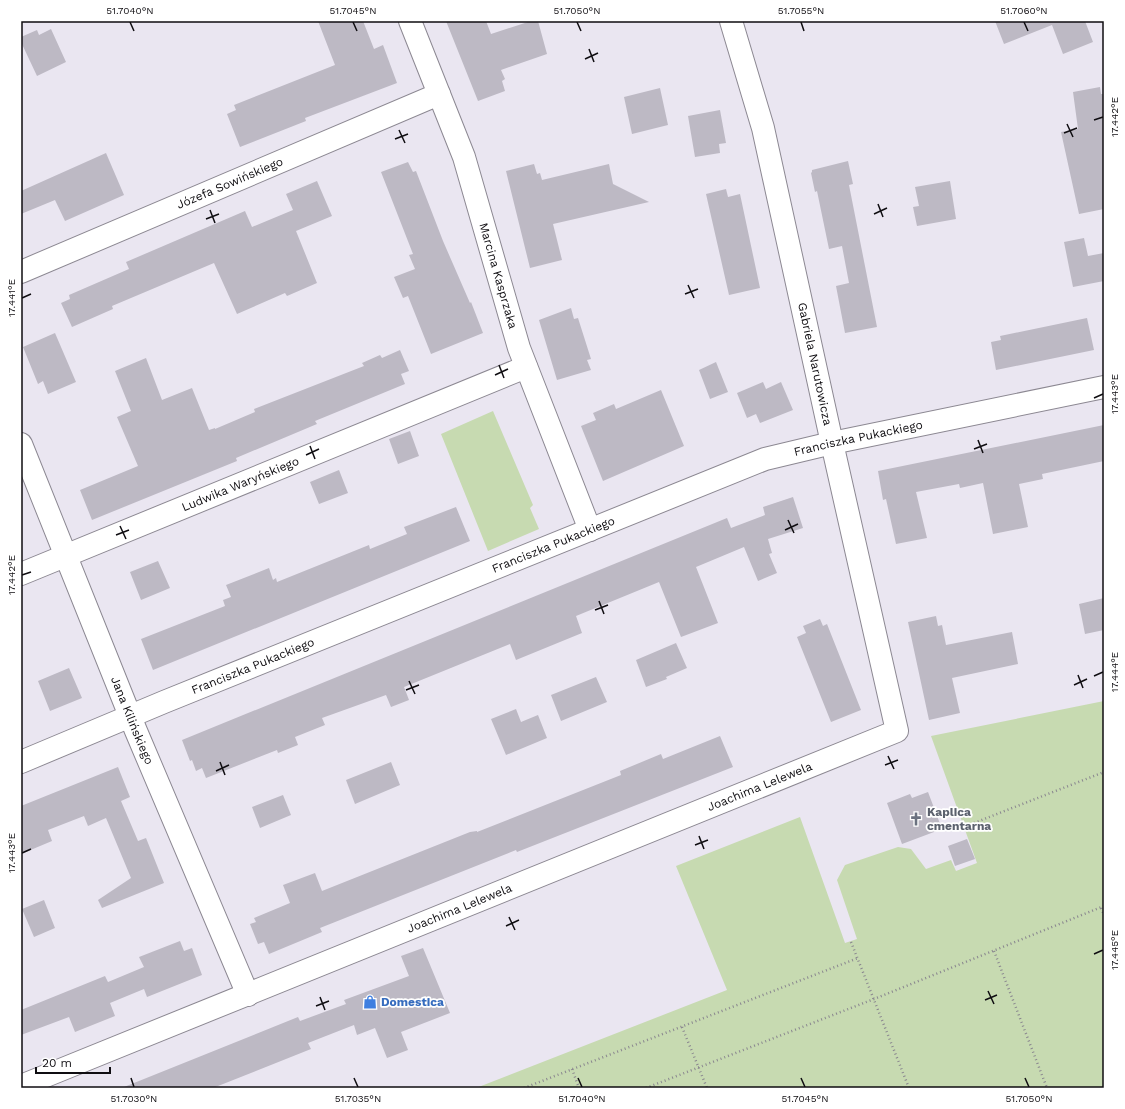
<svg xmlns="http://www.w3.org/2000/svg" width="1125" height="1109" viewBox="0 0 1125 1109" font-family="'Work Sans',sans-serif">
<rect width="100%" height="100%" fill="#eae6f1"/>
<path fill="#c7dab1" d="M493,411L533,505L530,508L539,529L488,551L441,434Z
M1104,701V1088H476L727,990L676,866L800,817L845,943L857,939L837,880L845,865L898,847L911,849L926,869L951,860L956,871L977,863L931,736Z"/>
<path fill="#bdb9c4" d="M318,21H363L374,49L383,45L397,83L305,118L306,121L240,147L227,114L236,110L234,105L335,65Z
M446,21H486L491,34L531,21H538L547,54L501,70L505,79L502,81L505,91L478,101Z
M995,21H1085L1093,42L1063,54L1052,25L1004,44Z
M51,29L66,62L37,76L21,42V37L37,30L39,35Z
M1100,87L1101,94H1104V209L1079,214L1061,132L1078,129L1073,92Z
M660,88L668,125L632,134L624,97Z
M720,110L726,143L719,144L720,153L695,157L688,116Z
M106,153L124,195L65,221L55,200L21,214V191Z
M848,161L853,184L849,185L877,327L845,333L836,286L849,283L842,246L829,249L817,191L815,192L811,173L812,172V170Z
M408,162L413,172L416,171L443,241L470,303L471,302L483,333L431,354L408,296L403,298L394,277L415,269L409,255L413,254L381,172Z
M534,164L537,174L540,173L542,180L609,164L613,184L649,202L553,224L562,260L530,268L506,171Z
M317,181L332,216L296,231L317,283L287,296L285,293L237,314L214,263L112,306L113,309L72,327L61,303L70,299L69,295L129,269L126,262L245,211L252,227L293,210L286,194Z
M950,181L956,219L917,226L913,207L919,206L915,187Z
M726,189L728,197L740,194L760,288L729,295L706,194Z
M1084,238L1088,256L1104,253V281L1073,287L1064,242Z
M571,308L574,319L578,318L591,359L587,360L591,370L557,380L539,320Z
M1087,318L1094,350L996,370L991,342L1001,340L1000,336Z
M55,333L76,382L48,394L43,381L38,384L23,347Z
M400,350L409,371L401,374L405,384L315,421L317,424L236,458L237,461L92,520L80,490L138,466L117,417L131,411L115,371L146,358L162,400L192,388L209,430L215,428V429L255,412L254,409L364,366L362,363L380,355L382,358Z
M716,362L728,392L710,399L699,370Z
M763,382L766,389L781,382L793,410L760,423L756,414L747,418L737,393Z
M661,390L684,446L603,481L581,426L596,420L593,413L614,404L616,409Z
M1104,425V461L1042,474L1043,479L1019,484L1028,527L993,534L983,483L960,488L959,484L916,492L927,538L896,544L886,499L883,500L878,471Z
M410,431L419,456L398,464L389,439Z
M339,470L348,493L319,504L310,482Z
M793,497L803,528L768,539L772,553L769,554L777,573L758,581L744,547L696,567L718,623L681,637L659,582L576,616L582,633L516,660L510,644L404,687L409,700L391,707L386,695L322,718L325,725L295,737L298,745L278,753L277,750L206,778L202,768L196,771L192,760L190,761L182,740L727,518L731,528L765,515L763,507Z
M456,507L470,541L153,670L141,639L225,606L223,600L231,597L226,585L269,568L273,580L276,578L277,582L369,545L370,549L407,534L404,527Z
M158,561L170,588L141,600L130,572Z
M1104,598V630L1085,634L1079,604Z
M936,616L938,626L942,625L946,645L1012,632L1018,664L952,678L960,713L929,720L908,622Z
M820,619L823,626L827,624L861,710L831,722L797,637L806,633L803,626Z
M676,643L687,668L666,677L667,679L646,687L636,660Z
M69,668L82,698L50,711L38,681Z
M596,677L607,702L561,721L551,695Z
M516,709L521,722L538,715L547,738L506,755L491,719Z
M720,736L733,767L517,852L516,850L320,928L322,932L269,954L264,942L258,944L250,924L256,922L254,918L290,903L283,885L315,873L322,891L470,832L477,831V832L621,775L620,771L661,754L663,759Z
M391,762L400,785L355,804L346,780Z
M118,767L130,797L121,801L138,841L146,838L164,883L102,908L98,900L131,878L106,818L88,826L84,816L48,830L52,841L21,854V806Z
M928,792L942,829L902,844L887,803L910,794L912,798Z
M283,795L291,815L260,828L252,807Z
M967,839L975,859L955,866L948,846Z
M44,900L55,928L34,937L22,909Z
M180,941L184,951L192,948L202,975L147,997L144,989L110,1003L115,1016L75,1032L69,1017L21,1035V1010L105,976L108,982L144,967L139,957Z
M423,948L450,1013L401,1032L408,1050L387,1058L375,1028L357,1035L354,1025L308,1043L311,1049L213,1088H124V1087L298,1017L300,1021L346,1004L344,1000L409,976L401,956Z"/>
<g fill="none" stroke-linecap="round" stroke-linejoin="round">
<g stroke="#8c8892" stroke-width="24">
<g id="minor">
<path id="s1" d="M410,21L464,157L519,348L590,530"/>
<path id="s2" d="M21,272L439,94"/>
<path id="s3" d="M21,444L136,731L248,995"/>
<path id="s4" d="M21,574L526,367"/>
<path id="s5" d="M21,762L164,702L765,459L832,443L1104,387"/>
<path id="s6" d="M21,1086L897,731L832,443L763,128L731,21"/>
</g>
</g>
<path stroke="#8a878f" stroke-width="2.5" stroke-dasharray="1 3" stroke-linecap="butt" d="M974,823L1104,772
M1101,908L1104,915
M851,942L909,1088
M994,951L1047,1088
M682,1027L707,1088
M572,1069L579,1088
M524,1088L858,958
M646,1088L874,999L1104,906"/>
<use href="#minor" stroke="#fff" stroke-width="22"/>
</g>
<path fill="none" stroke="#0f0d11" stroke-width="1.5" d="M130,22L134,31M353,22L357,31M577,22L581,31M801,22L804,31M1024,22L1028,31M589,49L594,62M585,59L598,53M1094,120L1103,117M1067,124L1073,137M399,130L405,143M1064,133L1077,128M395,139L408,134M878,204L883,217M210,210L215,223M874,214L887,208M206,219L219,214M688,285L694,298M685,294L698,289M22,298L31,294M499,365L504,378M495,375L508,369M1094,398L1103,394M978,440L983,453M310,446L315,459M974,449L987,444M306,455L319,449M788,520L794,533M120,526L126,539M785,530L798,524M116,535L129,530M22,575L31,572M599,601L604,614M595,610L608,605M1078,675L1083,688M1094,676L1103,672M409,681L415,694M1074,685L1087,679M406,690L419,685M888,756L894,769M220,762L225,775M885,765L898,760M216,771L229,765M699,836L704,849M695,845L708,840M22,853L31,849M509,917L515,930M506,926L519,920M1094,954L1103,950M988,991L994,1004M320,997L325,1010M985,1000L997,995M316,1006L329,1001M131,1078L134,1087M354,1078L358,1087M578,1078L582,1087M801,1078L805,1087M1025,1078L1029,1087"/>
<defs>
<g id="church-bare" transform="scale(1.08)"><path d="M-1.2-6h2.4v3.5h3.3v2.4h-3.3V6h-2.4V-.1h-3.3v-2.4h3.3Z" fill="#6b7280" stroke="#fff" stroke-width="2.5" paint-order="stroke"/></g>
<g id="shop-bare" transform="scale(1.08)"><path d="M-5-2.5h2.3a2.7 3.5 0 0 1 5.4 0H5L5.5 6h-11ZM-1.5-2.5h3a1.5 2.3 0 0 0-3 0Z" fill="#3f7fe0" stroke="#fff" stroke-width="2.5" paint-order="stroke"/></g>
</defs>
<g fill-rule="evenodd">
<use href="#church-bare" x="916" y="819"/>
<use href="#shop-bare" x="370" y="1002"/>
</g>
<g text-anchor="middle" stroke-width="3.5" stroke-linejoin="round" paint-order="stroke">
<g font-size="12" fill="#0f0d11" stroke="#fff">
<text dy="4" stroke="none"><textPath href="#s2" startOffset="227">Józefa Sowińskiego</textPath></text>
<text dy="4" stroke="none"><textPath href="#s1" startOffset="270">Marcina Kasprzaka</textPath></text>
<text transform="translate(815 364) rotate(78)" y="4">Gabriela Narutowicza</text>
<text dy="4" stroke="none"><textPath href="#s5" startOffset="899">Franciszka Pukackiego</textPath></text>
<text dy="4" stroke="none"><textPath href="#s4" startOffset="237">Ludwika Waryńskiego</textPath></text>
<text dy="4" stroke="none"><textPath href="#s5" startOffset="575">Franciszka Pukackiego</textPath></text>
<text dy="4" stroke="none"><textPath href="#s5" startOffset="251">Franciszka Pukackiego</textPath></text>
<text dy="4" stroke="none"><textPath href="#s3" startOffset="298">Jana Kilińskiego</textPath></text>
<text dy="4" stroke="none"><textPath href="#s6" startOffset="797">Joachima Lelewela</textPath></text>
<text dy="4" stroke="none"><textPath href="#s6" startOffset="473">Joachima Lelewela</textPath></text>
</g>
<g font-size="12" font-weight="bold" fill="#5b616d" stroke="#fff" text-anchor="start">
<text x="927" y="816">Kaplica<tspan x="927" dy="14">cmentarna</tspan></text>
</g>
<g font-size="12" font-weight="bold" fill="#366cbe" stroke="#fff" text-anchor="start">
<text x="381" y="1006">Domestica</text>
</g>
</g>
<rect width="1125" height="1109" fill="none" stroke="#ffffff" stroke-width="44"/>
<path d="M36 1067v6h74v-6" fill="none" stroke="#0f0d11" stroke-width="2"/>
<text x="42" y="1067" font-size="12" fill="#0f0d11" stroke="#ffffff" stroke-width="3" paint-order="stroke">20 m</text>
<rect x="22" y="22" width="1081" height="1065" fill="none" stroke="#0f0d11" stroke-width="1.5"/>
<g font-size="10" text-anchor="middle" fill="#0f0d11">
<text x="130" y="14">51.7040°N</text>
<text x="353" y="14">51.7045°N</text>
<text x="577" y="14">51.7050°N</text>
<text x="801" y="14">51.7055°N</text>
<text x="1024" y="14">51.7060°N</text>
<text transform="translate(1114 117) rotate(-90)" y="4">17.442°E</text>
<text transform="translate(11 298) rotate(-90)" y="4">17.441°E</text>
<text transform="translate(1114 394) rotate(-90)" y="4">17.443°E</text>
<text transform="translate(11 575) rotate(-90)" y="4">17.442°E</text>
<text transform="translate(1114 672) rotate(-90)" y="4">17.444°E</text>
<text transform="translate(11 853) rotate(-90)" y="4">17.443°E</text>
<text transform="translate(1114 950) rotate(-90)" y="4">17.445°E</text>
<text x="134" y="1102">51.7030°N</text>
<text x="358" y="1102">51.7035°N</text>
<text x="582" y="1102">51.7040°N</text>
<text x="805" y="1102">51.7045°N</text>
<text x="1029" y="1102">51.7050°N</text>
</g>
</svg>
